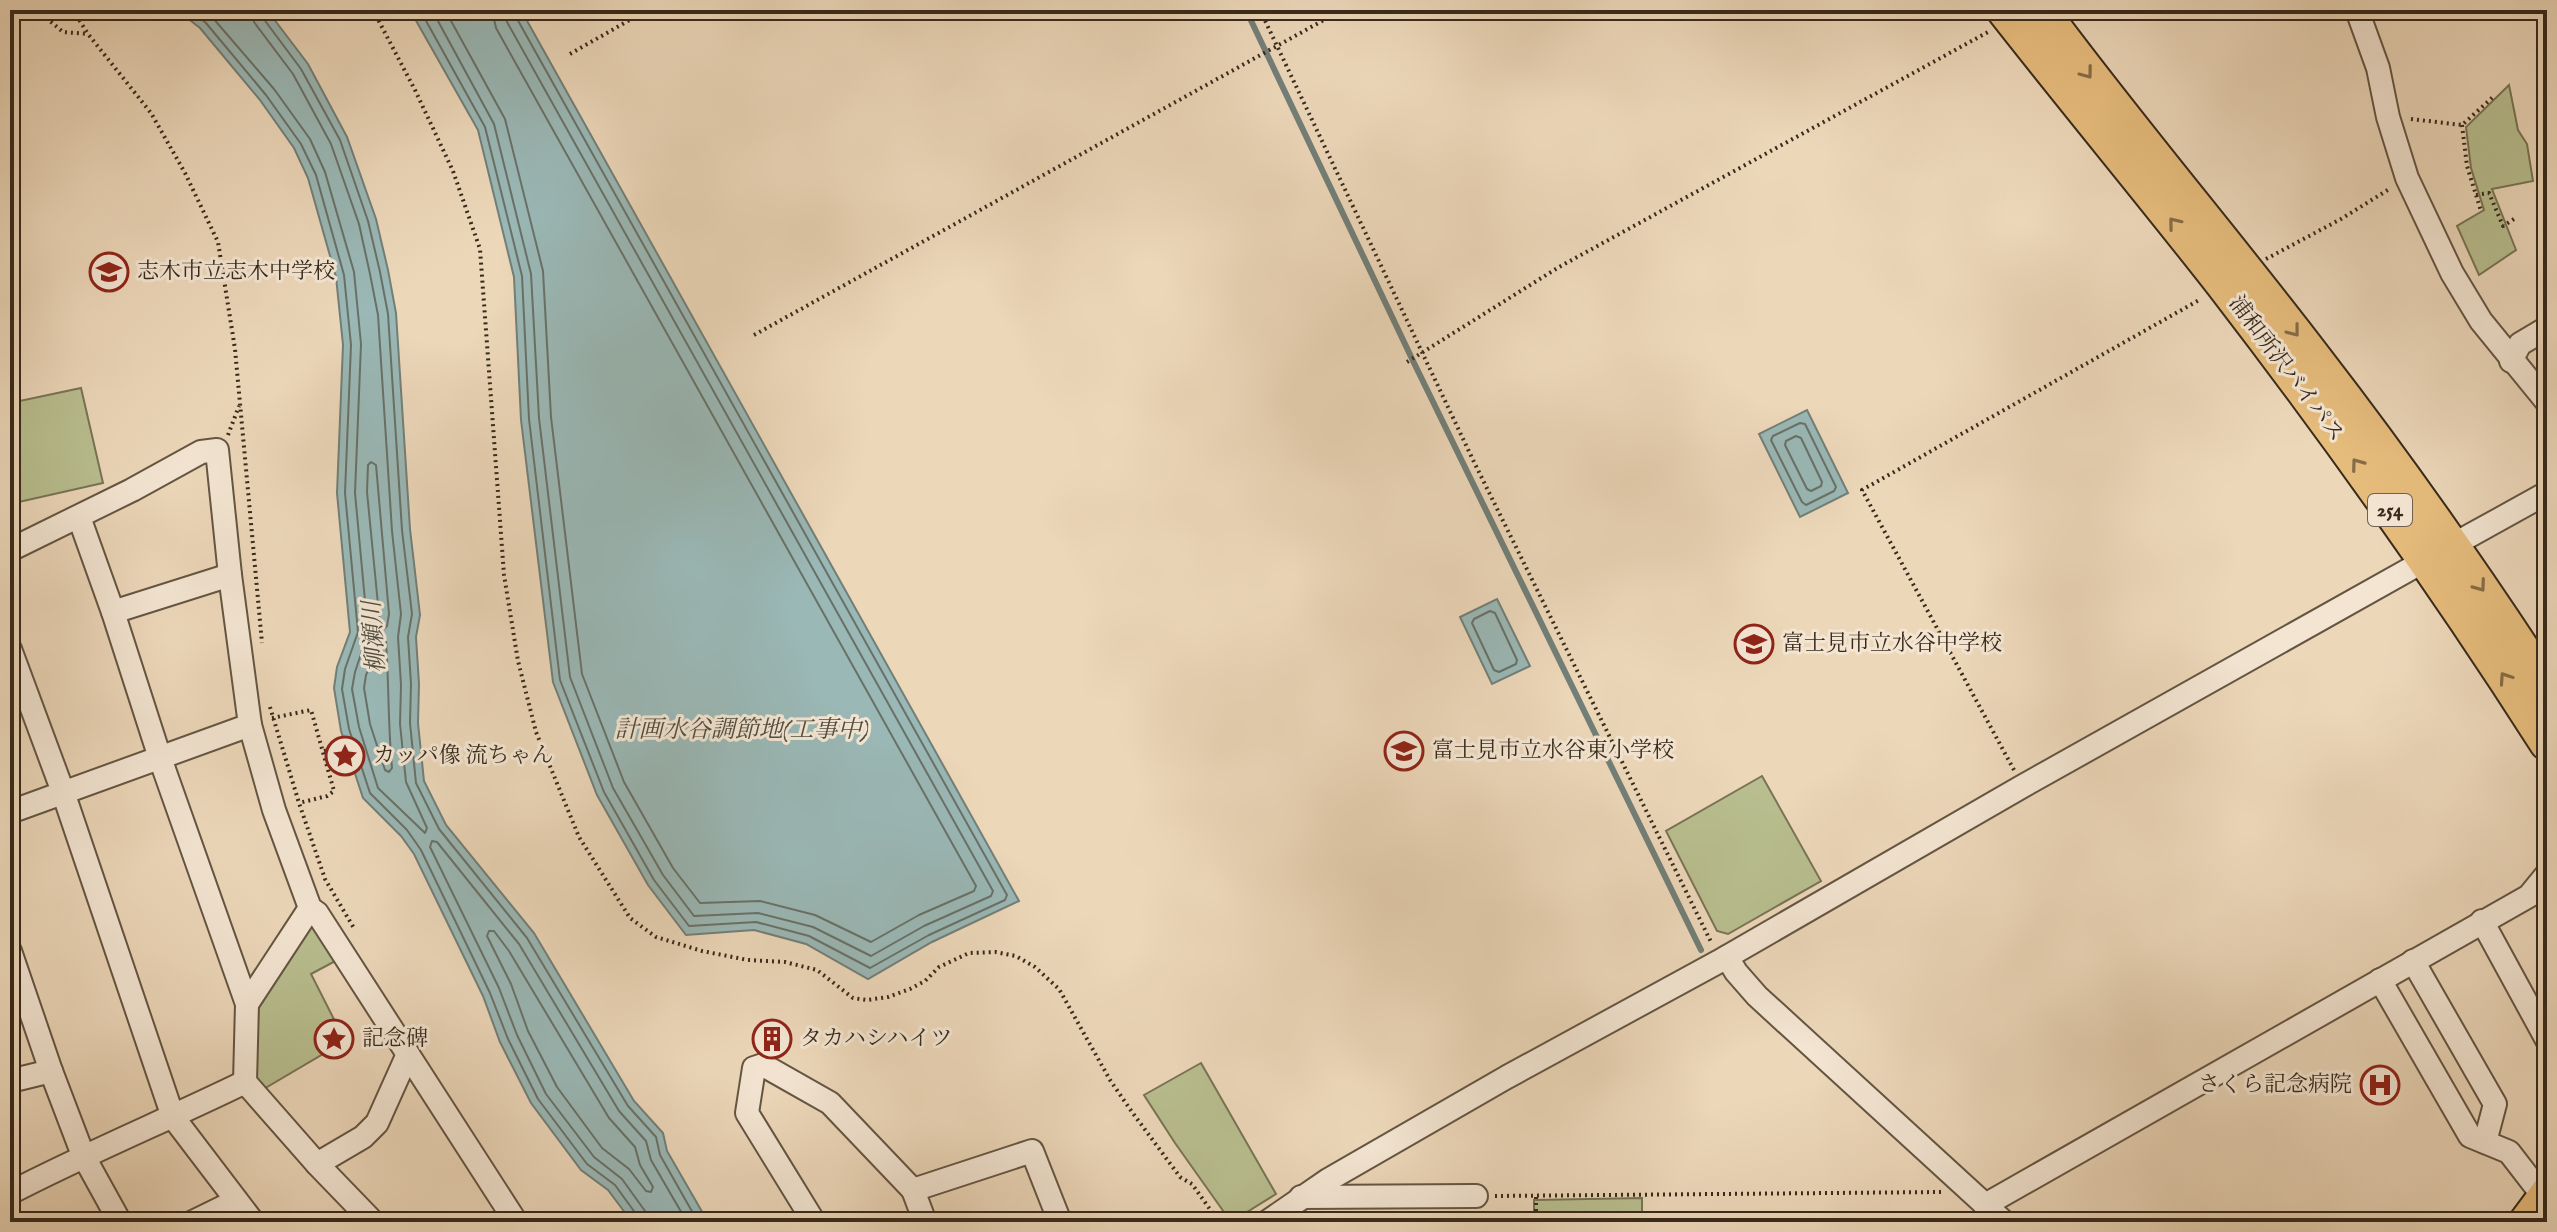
<svg xmlns="http://www.w3.org/2000/svg" width="2557" height="1232" font-family="'IM FELL English','Noto Serif JP',serif">
<rect width="100%" height="100%" fill="#ecd7b9"/>
<filter id="stains"><feTurbulence type="fractalNoise" baseFrequency=".0025" numOctaves="4"/><feColorMatrix values="0 0 0 0 .2 0 0 0 0 .09 0 0 0 0 .02 0 0 0 .5 -.17"/></filter>
<radialGradient id="worn" r=".72"><stop offset=".6" stop-color="#630" stop-opacity="0"/><stop offset="1" stop-color="#630" stop-opacity=".3"/></radialGradient>
<!-- green -->
<g fill="#b8be8f" stroke="#787455" stroke-width="2">
<path d="M2509,85L2518,130L2527,144L2533,181L2492,189L2516,250L2479,275L2457,226L2484,210L2471,168L2466,127Z"/>
<path d="M81,388L103,483L10,504V403Z"/>
<path d="M1762,776L1821,881L1728,934L1717,931L1666,831Z"/>
<path d="M317,922L339,959L311,974L345,1041L262,1090L251,1075L255,1014L307,924Z"/>
<path d="M1201,1063L1276,1194L1231,1222L1175,1143L1144,1095Z"/>
<path d="M1642,1198V1222H1534V1200Z"/>
</g>
<!-- water -->
<g fill="#9ab8b6" stroke="#727f78" stroke-width="2">
<path d="M177,10H267L308,64L347,137L376,219L388,270L396,313L410,529L420,615L416,637L419,684L418,723L424,781L446,825L534,933L634,1101L663,1133L667,1151L708,1222H632L608,1190L581,1170L531,1103L500,1042L483,996L414,854L401,836L363,798L341,731L334,688L337,667L350,632L337,493L343,345L336,277L308,178L294,148L260,100L200,28Z"/>
<path d="M410,10H521L1019,901L932,942L868,979L806,944L754,930L686,935L648,885L597,795L553,682L521,420L514,277L478,130Z"/>
<path d="M1807,410L1848,493L1800,517L1759,434Z"/>
<path d="M1497,599L1530,666L1492,684L1460,617Z"/>
</g>
<g fill="none" stroke-linecap="round" stroke-linejoin="round">
<!-- shore -->
<g stroke="#687168" stroke-width="2">
<path d="M190,10L206,23L266,95L301,144L316,175L344,275L351,345L345,493L358,632L345,669L342,689L349,729L370,793L407,830L421,850L490,993L508,1039L538,1099L587,1164L615,1185L636,1214L638,1222"/>
<path d="M206,10L274,89L310,139L325,172L354,272L361,344L355,493L368,633L355,672L352,689L359,727L378,788L425,833L427,828L406,782L400,724L401,685L398,637L401,614L392,531L378,315L370,274L359,224L331,144L293,74L254,22L251,10"/>
<path d="M262,10L263,18L301,69L340,140L368,221L380,272L388,314L402,530L412,614L408,637L411,684L410,723L416,783L439,829L527,938L628,1106L656,1137L660,1155L698,1222"/>
<path d="M420,10L485,127L522,276L529,419L560,680L604,792L654,880L689,926L756,922L809,936L870,968L929,935L1005,900L1007,895L516,17L514,10"/>
<path d="M432,10L494,124L531,274L539,418L570,677L613,788L663,875L694,916L758,913L813,927L871,956L924,926L991,896L993,891L507,22L504,10"/>
<path d="M445,10L505,119L543,271L551,417L582,674L624,782L673,868L700,903L760,901L815,915L871,942L919,915L974,891L976,886L496,28L492,10"/>
<path d="M1800,423L1805,424L1836,487L1834,491L1806,505L1802,502L1771,440L1773,436Z"/>
<path d="M1796,436L1801,438L1822,482L1821,486L1811,491L1807,489L1785,445L1786,441Z"/>
<path d="M371,462L376,465L389,614L387,626L384,629L380,625L367,492L368,465Z"/>
<path d="M1490,611L1495,613L1517,660L1516,664L1499,672L1494,670L1472,623L1474,619Z"/>
<path d="M382,639L386,642C389,685 388,726 392,768L389,772L385,770L370,724L364,688L366,675Z"/>
<path d="M489,931H494L509,951L609,1118L635,1147L640,1165L653,1187L651,1192L646,1191L629,1169L602,1148L557,1087L528,1031L511,984L487,936Z"/>
<path d="M648,1222L645,1211L622,1179L594,1157L546,1094L517,1035L499,988L430,847L432,841L437,842L519,944L619,1111L646,1141L651,1160L687,1222"/>
</g>
<!-- stream -->
<path stroke="#727f78" stroke-width="6" d="M1246,10L1415,365L1701,950"/>
<defs>
<g id="minor">
<path d="M2357,10L2378,68L2388,117L2407,178L2452,273L2481,321L2547,402"/>
<path d="M2511,361L2520,344L2547,328"/>
<path d="M79,517L113,612L160,758L247,1004L245,1082L317,1164L373,1222"/>
<path d="M2451,546L2547,493"/>
<path d="M10,550L132,490L201,452L217,450L230,575L250,725L274,810L310,908L317,913L516,1222"/>
<path d="M113,612L230,575"/>
<path d="M10,649L63,792L173,1117L253,1222"/>
<path d="M10,812L250,725"/>
<path d="M2482,921L2547,1040"/>
<path d="M10,951L51,1071L83,1155L120,1222"/>
<path d="M1727,957L1736,972L1757,996L2004,1222"/>
<path d="M2413,961L2495,1104L2485,1142"/>
<path d="M2380,980L2470,1136L2509,1152L2543,1196"/>
<path d="M247,1004L310,908"/>
<path d="M10,1081L51,1071"/>
<path d="M317,1164L363,1137L377,1123L408,1054"/>
<path d="M913,1190L1032,1151L1060,1222"/>
<path d="M10,1193C87,1153 167,1120 245,1082"/>
<path d="M1301,1197L1476,1196"/>
<path d="M1985,1205L2529,896L2547,874"/>
<path d="M193,1222L236,1201"/>
<path d="M814,1222L747,1113L754,1068L763,1065L830,1103L913,1190L925,1222"/>
<path d="M1267,1222L1328,1180L1507,1077L1718,962L2023,786L2426,560"/>
</g>
<path id="major" d="M2524,1222L2547,1191"/>
<g id="highway">
<path d="M2004,10C2076,102 2151,192 2223,284C2337,432 2446,585 2547,743"/>
<path d="M2041,10C2129,129 2225,241 2315,359C2397,465 2474,575 2547,687"/>
</g>
</defs>
<!-- minor casing -->
<use href="#minor" stroke="#645542" stroke-width="26"/>
<!-- major casing -->
<use href="#major" stroke="#372a1b" stroke-width="34"/>
<!-- highway casing -->
<use href="#highway" stroke="#372a1b" stroke-width="38"/>
<!-- path -->
<g stroke="#372a1b" stroke-width="4" stroke-dasharray="2 4" stroke-linecap="butt">
<path d="M37,10L63,32L88,34"/>
<path d="M73,10L88,34L151,113L185,173L218,242L235,349L262,643"/>
<path d="M373,10L415,90L453,171L480,249L504,575L518,661L536,732L579,837L630,918L656,937L702,951L748,960L785,962L817,970L853,998L867,1000L888,997L910,989L925,981L939,967L969,953L995,952L1016,956L1035,967L1059,989L1110,1080L1132,1112L1180,1177L1192,1184L1219,1222"/>
<path d="M1260,10L1474,462L1712,944"/>
<path d="M570,54L647,10"/>
<path d="M2411,119L2462,125L2493,97"/>
<path d="M2462,125L2467,166L2481,211"/>
<path d="M2476,195L2489,193L2503,226L2514,219"/>
<path d="M2266,259L2341,219L2391,188"/>
<path d="M754,335L1342,10"/>
<path d="M1407,362L1559,267L1988,32"/>
<path d="M228,435L239,406"/>
<path d="M270,707L299,803L325,879L355,930"/>
<path d="M272,718L311,710L334,791L327,796L299,803"/>
<path d="M324,751L342,747"/>
<path d="M2540,767L2547,778"/>
<path d="M2014,770L1862,490L2201,299"/>
<path d="M1495,1196L1942,1192"/>
<path d="M1536,1197V1222"/>
</g>
<!-- minor -->
<use href="#minor" stroke="#f3e5d2" stroke-width="22"/>
<!-- major -->
<use href="#major" stroke="#e6bc7c" stroke-width="30"/>
<!-- highway -->
<use href="#highway" stroke="#e6bc7c" stroke-width="34"/>
</g>
<!-- one-way arrows -->
<defs><path id="oneway-chevron" d="M-2-3.5L2.5 0L-2 3.5" fill="none" stroke-width="1.6" stroke-linecap="round" stroke-linejoin="round" transform="scale(2)"/></defs>
<g stroke="#866c47">
<use href="#oneway-chevron" transform="translate(2087 73) rotate(53)"/>
<use href="#oneway-chevron" transform="translate(2174 223) rotate(-129)"/>
<use href="#oneway-chevron" transform="translate(2294 331) rotate(52)"/>
<use href="#oneway-chevron" transform="translate(2357 464) rotate(-126)"/>
<use href="#oneway-chevron" transform="translate(2480 586) rotate(54)"/>
<use href="#oneway-chevron" transform="translate(2505 678) rotate(-124)"/>
</g>
<!-- icons -->
<defs>
<symbol id="school-ring" viewBox="-11 -11 22 22"><circle r="9.5" fill="#f3e5d2" stroke="#8f2418" stroke-width="1.5"/><path d="M0-5L7-2L0 1L-7-2ZM-4 1L0 2.5L4 1V4Q0 6-4 4Z" fill="#8f2418"/></symbol>
<symbol id="sight-ring" viewBox="-11 -11 22 22"><circle r="9.5" fill="#f3e5d2" stroke="#8f2418" stroke-width="1.5"/><path d="M0-6L1.8-2.2L6-1.7L2.9 1.2L3.7 5.4L0 3.3L-3.7 5.4L-2.9 1.2L-6-1.7L-1.8-2.2Z" fill="#8f2418"/></symbol>
<symbol id="building-ring" viewBox="-11 -11 22 22"><circle r="9.5" fill="#f3e5d2" stroke="#8f2418" stroke-width="1.5"/><path d="M-4-6H4V6H1V3H-1V6H-4ZM-2.5-4.3h1.7v1.8h-1.7ZM.8-4.3h1.7v1.8H.8ZM-2.5-1h1.7V.8h-1.7ZM.8-1h1.7V.8H.8Z" fill="#8f2418"/></symbol>
<symbol id="hospital-ring" viewBox="-11 -11 22 22"><circle r="9.5" fill="#f3e5d2" stroke="#8f2418" stroke-width="1.5"/><path d="M-5-5h3v3.5h4V-5h3V5h-3V1.5h-4V5h-3Z" fill="#8f2418"/></symbol>
</defs>
<g fill-rule="evenodd">
<use href="#school-ring" x="87" y="250" width="44" height="44"/>
<use href="#school-ring" x="1732" y="622" width="44" height="44"/>
<use href="#school-ring" x="1382" y="729" width="44" height="44"/>
<use href="#sight-ring" x="323" y="734" width="44" height="44"/>
<use href="#sight-ring" x="312" y="1017" width="44" height="44"/>
<use href="#building-ring" x="750" y="1017" width="44" height="44"/>
<use href="#hospital-ring" x="2358" y="1063" width="44" height="44"/>
</g>
<g text-anchor="middle" dominant-baseline="central" stroke-width="6" stroke-linejoin="round" paint-order="stroke">
<!-- shield labels -->
<rect fill="#f3e5d2" stroke="#6f6252" stroke-width="2" x="2368" y="494" width="44" height="32" rx="6"/>
<g font-size="20" font-weight="bold" fill="#372a1b">
<text x="2390" y="510">254</text>
</g>
<!-- poi labels -->
<g font-size="22" fill="#372a1b" stroke="#f3e5d2" text-anchor="start">
<text x="137" y="272">志木市立志木中学校</text>
<text x="1782" y="644">富士見市立水谷中学校</text>
<text x="1432" y="751">富士見市立水谷東小学校</text>
<text x="373" y="756">カッパ像 流ちゃん</text>
<text x="362" y="1039">記念碑</text>
<text x="800" y="1039">タカハシハイツ</text>
<text x="2352" y="1085" text-anchor="end">さくら記念病院</text>
</g>
<!-- street labels -->
<g font-size="22" fill="#372a1b" stroke="#f3e5d2">
<text transform="translate(2286 369) rotate(53)">浦和所沢バイパス</text>
</g>
<!-- water labels -->
<g font-size="24" font-style="italic" fill="#504e42" stroke="#f3e5d2">
<text transform="translate(375 637) rotate(-94)">柳瀬川</text>
<text x="742" y="730">計画水谷調節地(工事中)</text>
</g>
</g>
<!-- margin -->
<rect width="2557" height="1232" fill="none" stroke="#ecd7b9" stroke-width="40"/>
<rect x="12" y="12" width="2533" height="1208" fill="none" stroke="#372a1b" stroke-width="4"/>
<rect x="20" y="20" width="2517" height="1192" fill="none" stroke="#372a1b" stroke-width="2"/>
<rect width="100%" height="100%" filter="url(#stains)"/>
<rect width="100%" height="100%" fill="url(#worn)"/>
</svg>
